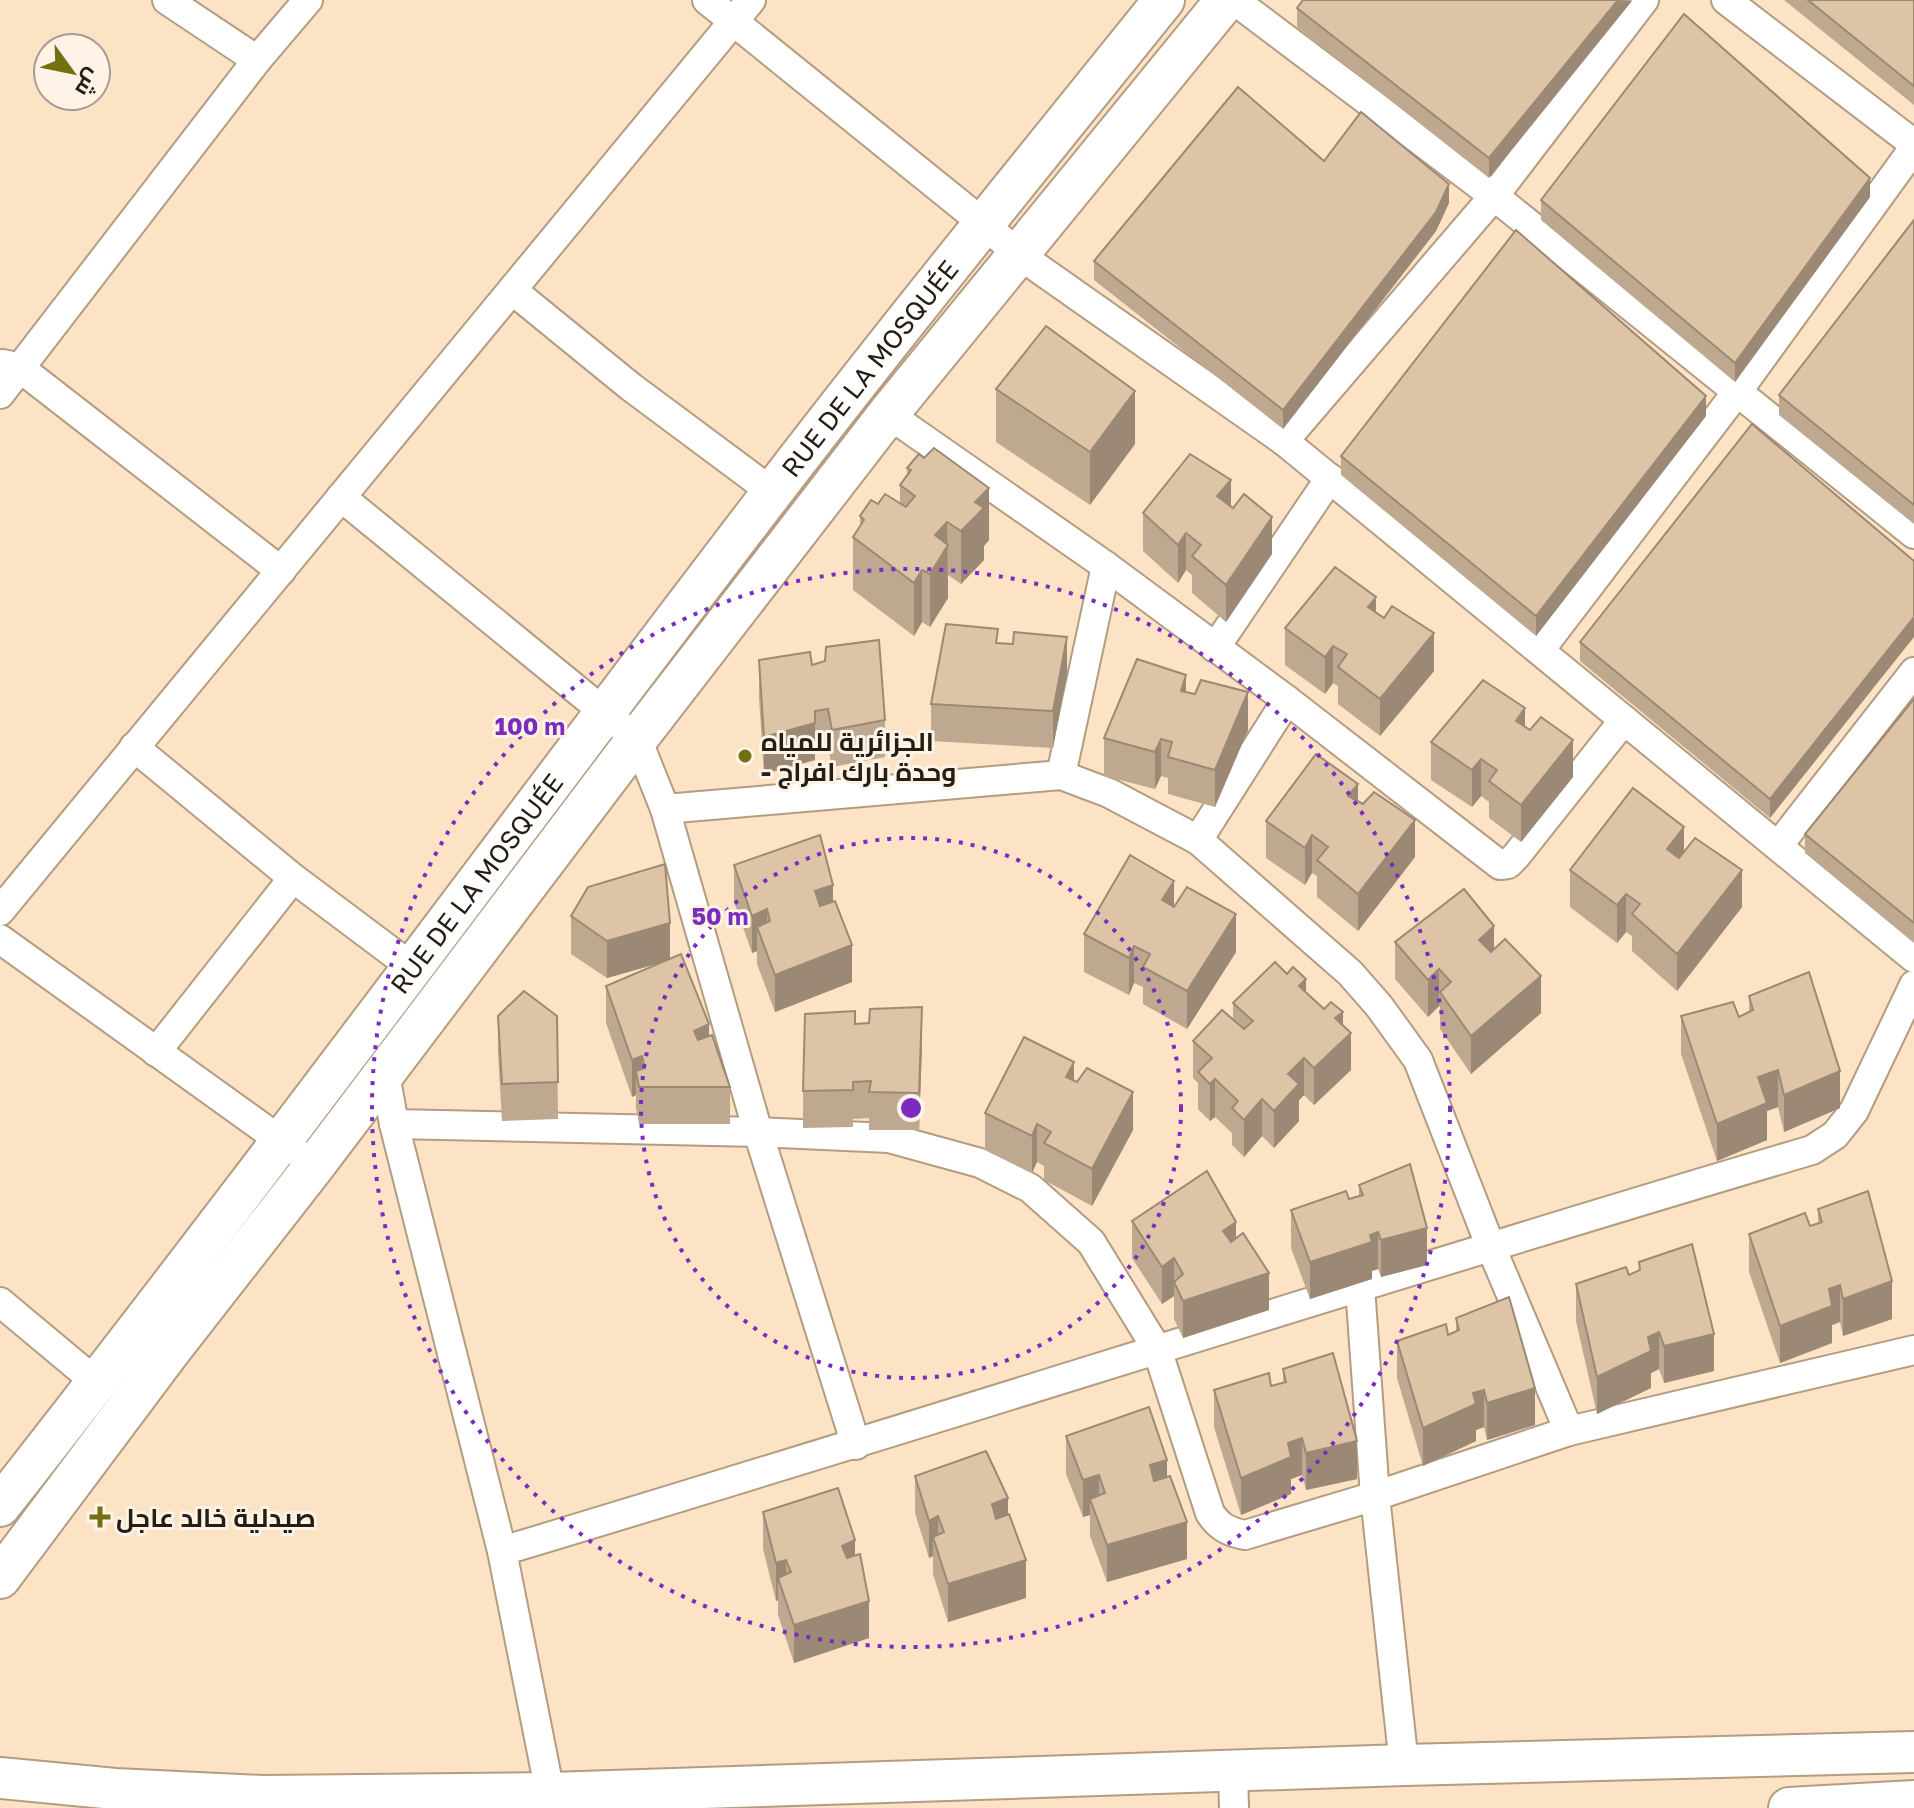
<svg xmlns="http://www.w3.org/2000/svg" width="1914" height="1808" font-family="'Golos Text',Cairo,sans-serif">
<rect width="100%" height="100%" fill="#fce3c5"/>
<g fill="none" stroke-linecap="round" stroke-linejoin="round">
<defs>
<g id="street">
<path d="M167,0L257,60"/>
<path d="M707,0L983,223L1018,254L1284,441L1914,958"/>
<path d="M1234,0L1494,196L1914,534"/>
<path d="M1726,0L1914,144"/>
<path d="M512,290L631,387L772,492"/>
<path d="M3,364L20,368L281,571"/>
<path d="M0,394L257,60L308,0"/>
<path d="M888,414L1106,566L1287,700L1500,865L1508,864L1516,856L1624,720"/>
<path d="M1284,441L1494,196L1644,0"/>
<path d="M341,497L637,739L665,809L758,1132L856,1445"/>
<path d="M1215,648L1330,478"/>
<path d="M1540,650L1737,392L1914,148"/>
<path d="M134,747L293,878L413,968"/>
<path d="M1061,775L1106,566"/>
<path d="M665,809L1061,775L1109,793L1198,840L1350,973L1379,1006L1418,1060L1490,1245L1569,1431"/>
<path d="M1198,840L1287,700"/>
<path d="M1778,846L1914,672"/>
<path d="M0,911L751,0"/>
<path d="M0,939L295,1151"/>
<path d="M156,1052L293,878"/>
<path d="M385,1074L394,1124L502,1551L550,1793V1808"/>
<path d="M394,1124L758,1132L889,1138L980,1163L1030,1188L1091,1242L1157,1349L1210,1513C1219,1527 1229,1532 1245,1535L1375,1496L1569,1431L1914,1350"/>
<path d="M1360,1287L1375,1496L1404,1765"/>
<path d="M0,1302L97,1383"/>
<path d="M502,1551C939,1420 1374,1279 1812,1150L1835,1135L1854,1111L1914,985"/>
<path d="M1233,1771L1234,1808"/>
</g>
<g id="secondary">
<path id="s1" d="M0,1506C262,1173 513,831 771,494C899,327 1032,164 1164,0"/>
<path d="M0,1578L169,1352L315,1165L637,739L888,414L1226,0"/>
<path d="M0,1778L115,1789L263,1796L550,1793L1404,1765L1914,1752"/>
<path d="M1789,1808L1914,1801"/>
</g>
</defs>
<!-- street casing -->
<use href="#street" stroke="#b49c80" stroke-width="32"/>
<!-- secondary casing -->
<use href="#secondary" stroke="#b49c80" stroke-width="44"/>
<!-- street -->
<use href="#street" stroke="#fff" stroke-width="28"/>
<!-- secondary -->
<use href="#secondary" stroke="#fff" stroke-width="40"/>
</g>
<!-- wall -->
<g fill="#bea990">
<path d="M1632,0L1489,178L1297,27V8Z"/>
<path d="M1784,0H1914V105Z"/>
<path d="M1324,161L1449,203L1436,231L1283,429L1094,280V261Z"/>
<path d="M1870,197L1735,382L1541,220V200Z"/>
<path d="M1914,220V524L1779,415V395Z"/>
<path d="M996,389L1135,444L1090,505L996,442Z"/>
<path d="M1706,416L1536,636L1341,475V456Z"/>
<path d="M919,454L989,540L984,546V560L961,584L948,575V598L930,627L922,622L914,636L853,590V537L860,527V516L878,504H900V485L907,474V468Z"/>
<path d="M1231,507L1272,554L1226,622L1192,593V575L1186,570L1178,583L1143,551V513Z"/>
<path d="M1914,561L1770,818L1580,661V642Z"/>
<path d="M1376,612L1434,671L1380,736L1338,704V686L1333,683L1325,694L1285,665V628Z"/>
<path d="M998,643L1013,644L1067,674L1053,748L931,741V704Z"/>
<path d="M759,660L812,665L885,720V757L832,767L828,746L815,748V760L764,774L759,698Z"/>
<path d="M1186,692L1248,730L1215,807L1168,794V778L1161,776L1155,789L1104,776V738Z"/>
<path d="M1914,699V943L1805,853V834Z"/>
<path d="M1525,727L1573,777L1521,842L1489,818V802L1481,796L1472,807L1431,780V742Z"/>
<path d="M1358,801L1415,857L1358,931L1317,897V876L1312,873L1305,885L1266,858V821Z"/>
<path d="M734,865L833,902L852,982L775,1012L757,964V951L752,953L734,902Z"/>
<path d="M1570,870L1742,907L1677,991L1632,951V936L1626,932L1617,943L1570,907Z"/>
<path d="M1174,906L1236,952L1187,1029L1143,1004V987L1134,983L1129,995L1084,972V934Z"/>
<path d="M571,916L670,959L709,1037L730,1087V1124H639L636,1108V1095L632,1097L606,1023V986L660,963L607,978L571,954Z"/>
<path d="M1395,942L1494,949L1541,1013L1471,1074L1440,1029V1007L1439,1006L1428,1017L1395,979Z"/>
<path d="M1306,993L1343,1026L1351,1070L1314,1105L1304,1095L1299,1100V1121L1274,1148L1262,1136L1244,1157L1232,1145V1133L1215,1117L1210,1121L1198,1109V1083L1193,1078V1041L1233,1020V1003Z"/>
<path d="M1749,996L1840,1108L1784,1132L1778,1107L1767,1111V1140L1717,1161L1681,1054V1016L1739,1017L1749,1012Z"/>
<path d="M498,1016H557L558,1119L502,1121L498,1053Z"/>
<path d="M855,1024L922,1044L919,1130H869V1118L853,1119V1127L803,1128V1091Z"/>
<path d="M1074,1081L1133,1130L1092,1206L1044,1180V1166L1037,1162L1032,1173L985,1150V1113Z"/>
<path d="M1359,1185L1427,1265L1381,1277L1378,1269L1372,1271V1279L1310,1299L1291,1248V1210L1349,1199L1359,1196Z"/>
<path d="M1818,1209L1892,1319L1843,1336L1840,1322L1832,1325V1343L1780,1363L1749,1272V1234L1810,1226L1818,1223Z"/>
<path d="M1132,1221L1236,1238L1269,1310L1183,1338L1174,1319V1296L1162,1304L1132,1258Z"/>
<path d="M1639,1262L1714,1371L1664,1383L1659,1369L1651,1373V1388L1597,1414L1576,1321V1284L1629,1275L1639,1270Z"/>
<path d="M1456,1318L1535,1425L1487,1440L1484,1427L1476,1430V1441L1423,1466L1397,1378V1341L1448,1335L1456,1331Z"/>
<path d="M1283,1369L1357,1479L1306,1490L1302,1475L1291,1479V1494L1241,1515L1214,1427V1390L1271,1386L1283,1383Z"/>
<path d="M1066,1436L1167,1477L1187,1559L1107,1582L1090,1536V1515L1083,1517L1066,1474Z"/>
<path d="M915,1476L1008,1514L1026,1598L948,1622L933,1574V1556L929,1558L915,1513Z"/>
<path d="M763,1512L855,1555L869,1638L794,1663L778,1615V1600L776,1601L763,1549Z"/>
</g>
<!-- shaded-wall -->
<g fill="#9b8975">
<path d="M1618,0L1632,1L1489,178V158Z"/>
<path d="M1870,178V197L1735,382V363Z"/>
<path d="M1449,184V203L1436,231L1283,429V410Z"/>
<path d="M1135,391V444L1090,505V452Z"/>
<path d="M1706,396V416L1536,636V616Z"/>
<path d="M1231,480V518L1217,496Z"/>
<path d="M989,488V540L984,546V560L961,584V531L975,502Z"/>
<path d="M1272,517V554L1226,622V585Z"/>
<path d="M947,522L948,598L930,627V574L935,535Z"/>
<path d="M1186,533V570L1178,583V545Z"/>
<path d="M922,570V622L914,636V583Z"/>
<path d="M1376,597V634L1368,607Z"/>
<path d="M1914,617V637L1770,818V799Z"/>
<path d="M1434,633V671L1380,736V699Z"/>
<path d="M1067,637V674L1053,748V711Z"/>
<path d="M1333,646V683L1325,694V657Z"/>
<path d="M1186,675V712L1181,691Z"/>
<path d="M1248,692V730L1215,807V770Z"/>
<path d="M1525,708V745L1516,721Z"/>
<path d="M815,723V760L764,774V737Z"/>
<path d="M1161,739V776L1155,789V752Z"/>
<path d="M1573,740V777L1521,842V805Z"/>
<path d="M1481,759V796L1472,807V770Z"/>
<path d="M1358,784V822L1348,796Z"/>
<path d="M1415,820V857L1358,931V894Z"/>
<path d="M1684,827V864L1667,849Z"/>
<path d="M1312,835V873L1305,885V848Z"/>
<path d="M1742,870V907L1677,991V954Z"/>
<path d="M1174,881V918L1162,900Z"/>
<path d="M833,885V922L815,928V891Z"/>
<path d="M1626,894V932L1617,943V905Z"/>
<path d="M767,909V946L757,927V951L752,953V916Z"/>
<path d="M1236,914V952L1187,1029V991Z"/>
<path d="M670,923V960L607,978V941Z"/>
<path d="M1494,926V963L1479,940Z"/>
<path d="M852,945V982L775,1012V975Z"/>
<path d="M1134,946V983L1129,995V958Z"/>
<path d="M1439,969V1006L1428,1017V980Z"/>
<path d="M1541,976V1013L1471,1074V1036Z"/>
<path d="M1306,979V1016L1299,986Z"/>
<path d="M922,1007V1044L919,1130V1093Z"/>
<path d="M1343,1012V1041L1351,1033V1070L1314,1105V1068L1335,1018Z"/>
<path d="M709,1024V1061L694,1031Z"/>
<path d="M642,1056V1087L636,1071V1095L632,1097V1060Z"/>
<path d="M1304,1058V1095L1299,1100V1121L1274,1148V1111L1288,1074Z"/>
<path d="M1074,1062V1099L1066,1077Z"/>
<path d="M1778,1070V1107L1767,1111V1140L1717,1161V1124L1758,1077Z"/>
<path d="M1840,1071V1108L1784,1132V1095Z"/>
<path d="M1215,1079V1117L1210,1121V1084Z"/>
<path d="M1133,1092V1130L1092,1206V1169Z"/>
<path d="M1262,1099V1136L1244,1157V1120Z"/>
<path d="M1037,1124V1162L1032,1173V1136Z"/>
<path d="M1236,1222V1259L1223,1231Z"/>
<path d="M1427,1228V1265L1381,1277V1240Z"/>
<path d="M1378,1232V1269L1372,1271V1279L1310,1299V1262Z"/>
<path d="M1174,1258V1296L1162,1304V1267Z"/>
<path d="M1269,1273V1310L1183,1338V1301Z"/>
<path d="M1892,1281V1319L1843,1336V1299Z"/>
<path d="M1840,1285V1322L1832,1325V1343L1780,1363V1326L1829,1289Z"/>
<path d="M1659,1332V1369L1651,1373V1388L1597,1414V1377L1648,1337Z"/>
<path d="M1714,1334V1371L1664,1383V1346Z"/>
<path d="M1535,1388V1425L1487,1440V1403Z"/>
<path d="M1484,1390V1427L1476,1430V1441L1423,1466V1428L1473,1393Z"/>
<path d="M1302,1438V1475L1291,1479V1494L1241,1515V1478L1288,1443Z"/>
<path d="M1357,1441V1479L1306,1490V1453Z"/>
<path d="M1167,1460V1497L1150,1502V1465Z"/>
<path d="M1099,1475V1512L1090,1499V1515L1083,1517V1480Z"/>
<path d="M1008,1498V1535L992,1541V1504Z"/>
<path d="M938,1516V1553L933,1537V1556L929,1558V1521Z"/>
<path d="M1187,1522V1559L1107,1582V1545Z"/>
<path d="M855,1540V1577L842,1546Z"/>
<path d="M786,1560V1597L778,1578V1600L776,1601V1563Z"/>
<path d="M1026,1560V1598L948,1622V1584Z"/>
<path d="M869,1601V1638L794,1663V1625Z"/>
</g>
<!-- building -->
<g fill="#ddc4a7" stroke="#9b8975" stroke-width="2">
<path d="M1303,0H1618L1489,158L1297,8Z"/>
<path d="M1808,0H1914V86Z"/>
<path d="M1684,14L1870,178L1735,363L1541,200Z"/>
<path d="M1238,87L1324,161L1361,112L1449,184L1436,212L1283,410L1094,261Z"/>
<path d="M1914,220V505L1779,395Z"/>
<path d="M1516,230L1706,396L1536,616L1341,456Z"/>
<path d="M1046,326L1135,391L1090,452L996,389Z"/>
<path d="M1752,424L1914,561V617L1770,799L1580,642Z"/>
<path d="M934,448L989,488L975,502L984,508L961,531L947,522L935,535L948,545L930,574L922,570L914,583L853,537L864,520L860,516L871,500L878,504L885,494L906,507L915,496L900,485L911,470L907,468L919,454L924,458Z"/>
<path d="M1190,454L1231,480L1217,496L1233,508L1244,494L1272,517L1226,585L1192,556L1201,545L1186,533L1178,545L1143,513Z"/>
<path d="M1335,567L1376,597L1368,607L1384,618L1392,606L1434,633L1380,699L1338,667L1347,654L1333,646L1325,657L1285,628Z"/>
<path d="M946,624L998,629L996,643L1013,644L1014,632L1067,637L1053,711L931,704Z"/>
<path d="M879,640L885,720L832,730L828,709L815,711V723L764,737L759,660L810,652L812,665L825,661L826,647Z"/>
<path d="M1137,659L1186,675L1181,691L1195,694L1201,680L1248,692L1215,770L1168,757L1172,742L1161,739L1155,752L1104,738Z"/>
<path d="M1483,680L1525,708L1516,721L1530,730L1541,717L1573,740L1521,805L1489,781L1497,770L1481,759L1472,770L1431,742Z"/>
<path d="M1914,699V923L1805,834Z"/>
<path d="M1316,754L1358,784L1348,796L1363,804L1374,792L1415,820L1358,894L1317,860L1328,847L1312,835L1305,848L1266,821Z"/>
<path d="M1633,788L1684,827L1667,849L1679,858L1695,838L1742,870L1677,954L1632,914L1640,904L1626,894L1617,905L1570,870Z"/>
<path d="M820,835L833,885L815,891L820,906L835,901L852,945L775,975L757,927L770,921L767,909L752,916L734,865Z"/>
<path d="M1130,855L1174,881L1162,900L1174,907L1187,887L1236,914L1187,991L1143,967L1150,954L1134,946L1129,958L1084,934Z"/>
<path d="M665,864L670,923L607,941L571,916L588,887Z"/>
<path d="M1464,889L1494,926L1479,940L1491,952L1505,939L1541,976L1471,1036L1440,992L1451,982L1439,969L1428,980L1395,942Z"/>
<path d="M681,954L709,1024L694,1031L698,1040L712,1035L730,1087H639L636,1071L645,1068L642,1056L632,1060L606,986Z"/>
<path d="M1275,962L1287,974L1293,967L1306,979L1299,986L1324,1009L1331,1002L1343,1012L1335,1018L1351,1033L1314,1068L1304,1058L1288,1074L1299,1084L1274,1111L1262,1099L1244,1120L1232,1108L1238,1101L1215,1079L1210,1084L1198,1072L1212,1058L1193,1041L1222,1010L1244,1029L1253,1021L1233,1003Z"/>
<path d="M1809,972L1840,1071L1784,1095L1778,1070L1758,1077L1767,1103L1717,1124L1681,1016L1733,1002L1739,1017L1753,1010L1749,996Z"/>
<path d="M524,991L557,1016L558,1082L502,1084L498,1016Z"/>
<path d="M922,1007L919,1093L869,1092L871,1081L853,1082V1090L803,1091L805,1014L855,1011V1024L869,1023L870,1009Z"/>
<path d="M1024,1037L1074,1062L1066,1077L1077,1082L1087,1068L1133,1092L1092,1169L1044,1143L1051,1132L1037,1124L1032,1136L985,1113Z"/>
<path d="M1410,1164L1427,1228L1381,1240L1378,1232L1370,1235L1372,1242L1310,1262L1291,1210L1346,1191L1349,1199L1363,1195L1359,1185Z"/>
<path d="M1207,1171L1236,1222L1223,1231L1231,1242L1243,1233L1269,1273L1183,1301L1174,1282L1183,1274L1174,1258L1162,1267L1132,1221Z"/>
<path d="M1868,1191L1892,1281L1843,1299L1840,1285L1829,1289L1832,1306L1780,1326L1749,1234L1805,1213L1810,1226L1822,1222L1818,1209Z"/>
<path d="M1692,1244L1714,1334L1664,1346L1659,1332L1648,1337L1651,1351L1597,1377L1576,1284L1626,1267L1629,1275L1640,1270L1639,1262Z"/>
<path d="M1509,1297L1535,1388L1487,1403L1484,1390L1473,1393L1476,1404L1423,1428L1397,1341L1446,1324L1448,1335L1459,1330L1456,1318Z"/>
<path d="M1333,1353L1357,1441L1306,1453L1302,1438L1288,1443L1291,1457L1241,1478L1214,1390L1269,1373L1271,1386L1286,1382L1283,1369Z"/>
<path d="M1149,1407L1167,1460L1150,1465L1154,1481L1170,1476L1187,1522L1107,1545L1090,1499L1105,1493L1099,1475L1083,1480L1066,1436Z"/>
<path d="M986,1451L1008,1498L992,1504L996,1519L1009,1514L1026,1560L948,1584L933,1537L944,1532L938,1516L929,1521L915,1476Z"/>
<path d="M838,1488L855,1540L842,1546L847,1558L860,1554L869,1601L794,1625L778,1578L791,1572L786,1560L776,1563L763,1512Z"/>
</g>
<!-- distance rings -->
<g fill="none" stroke="#7b2cbf" stroke-width="4" stroke-dasharray="4 8">
<circle cx="911" cy="1108" r="270"/>
<circle cx="911" cy="1108" r="539"/>
</g>
<!-- markers -->
<g fill="#737011" stroke="#fdf3e7" stroke-width="3">
<circle cx="745" cy="756" r="8"/>
<path d="M96 1505h8v8h8v8h-8v8h-8v-8h-8v-8h8z"/>
</g>
<g text-anchor="middle" dominant-baseline="central" stroke-width="6" stroke-linejoin="round" paint-order="stroke">
<!-- street labels -->
<g font-size="26" fill="#261d13" stroke="#fdf3e7">
<text stroke="none"><textPath href="#s1" startOffset="1432">RUE DE LA MOSQUÉE</textPath></text>
<text stroke="none"><textPath href="#s1" startOffset="784">RUE DE LA MOSQUÉE</textPath></text>
</g>
<!-- poi labels -->
<g font-size="26" font-weight="bold" fill="#261d13" stroke="#fdf3e7" text-anchor="start">
<text x="761" y="741">الجزائرية للمياه<tspan x="761" dy="30">- وحدة بارك افراج</tspan></text>
<text x="116" y="1517">صيدلية خالد عاجل</text>
</g>
</g>
<circle cx="911" cy="1108" r="12" fill="#7b2cbf" stroke="#fdf3e7" stroke-width="4"/>
<g font-size="24" text-anchor="middle" font-weight="bold" fill="#7b2cbf" stroke="#fdf3e7" stroke-width="6" stroke-linejoin="round" paint-order="stroke">
<text x="530" y="735">100 m</text>
<text x="720" y="925">50 m</text>
</g>
<!-- north arrow -->
<g transform="translate(72 72) rotate(123)"><circle r="38" fill="#fdf3e7" stroke="#a79d92" stroke-width="2"/>
<path d="M0-6L14 30L0 20L-14 30Z" fill="#737011"/>
<text y="-12" font-size="22" font-weight="bold" text-anchor="middle" fill="#261d13">ش</text>
</g>
</svg>
